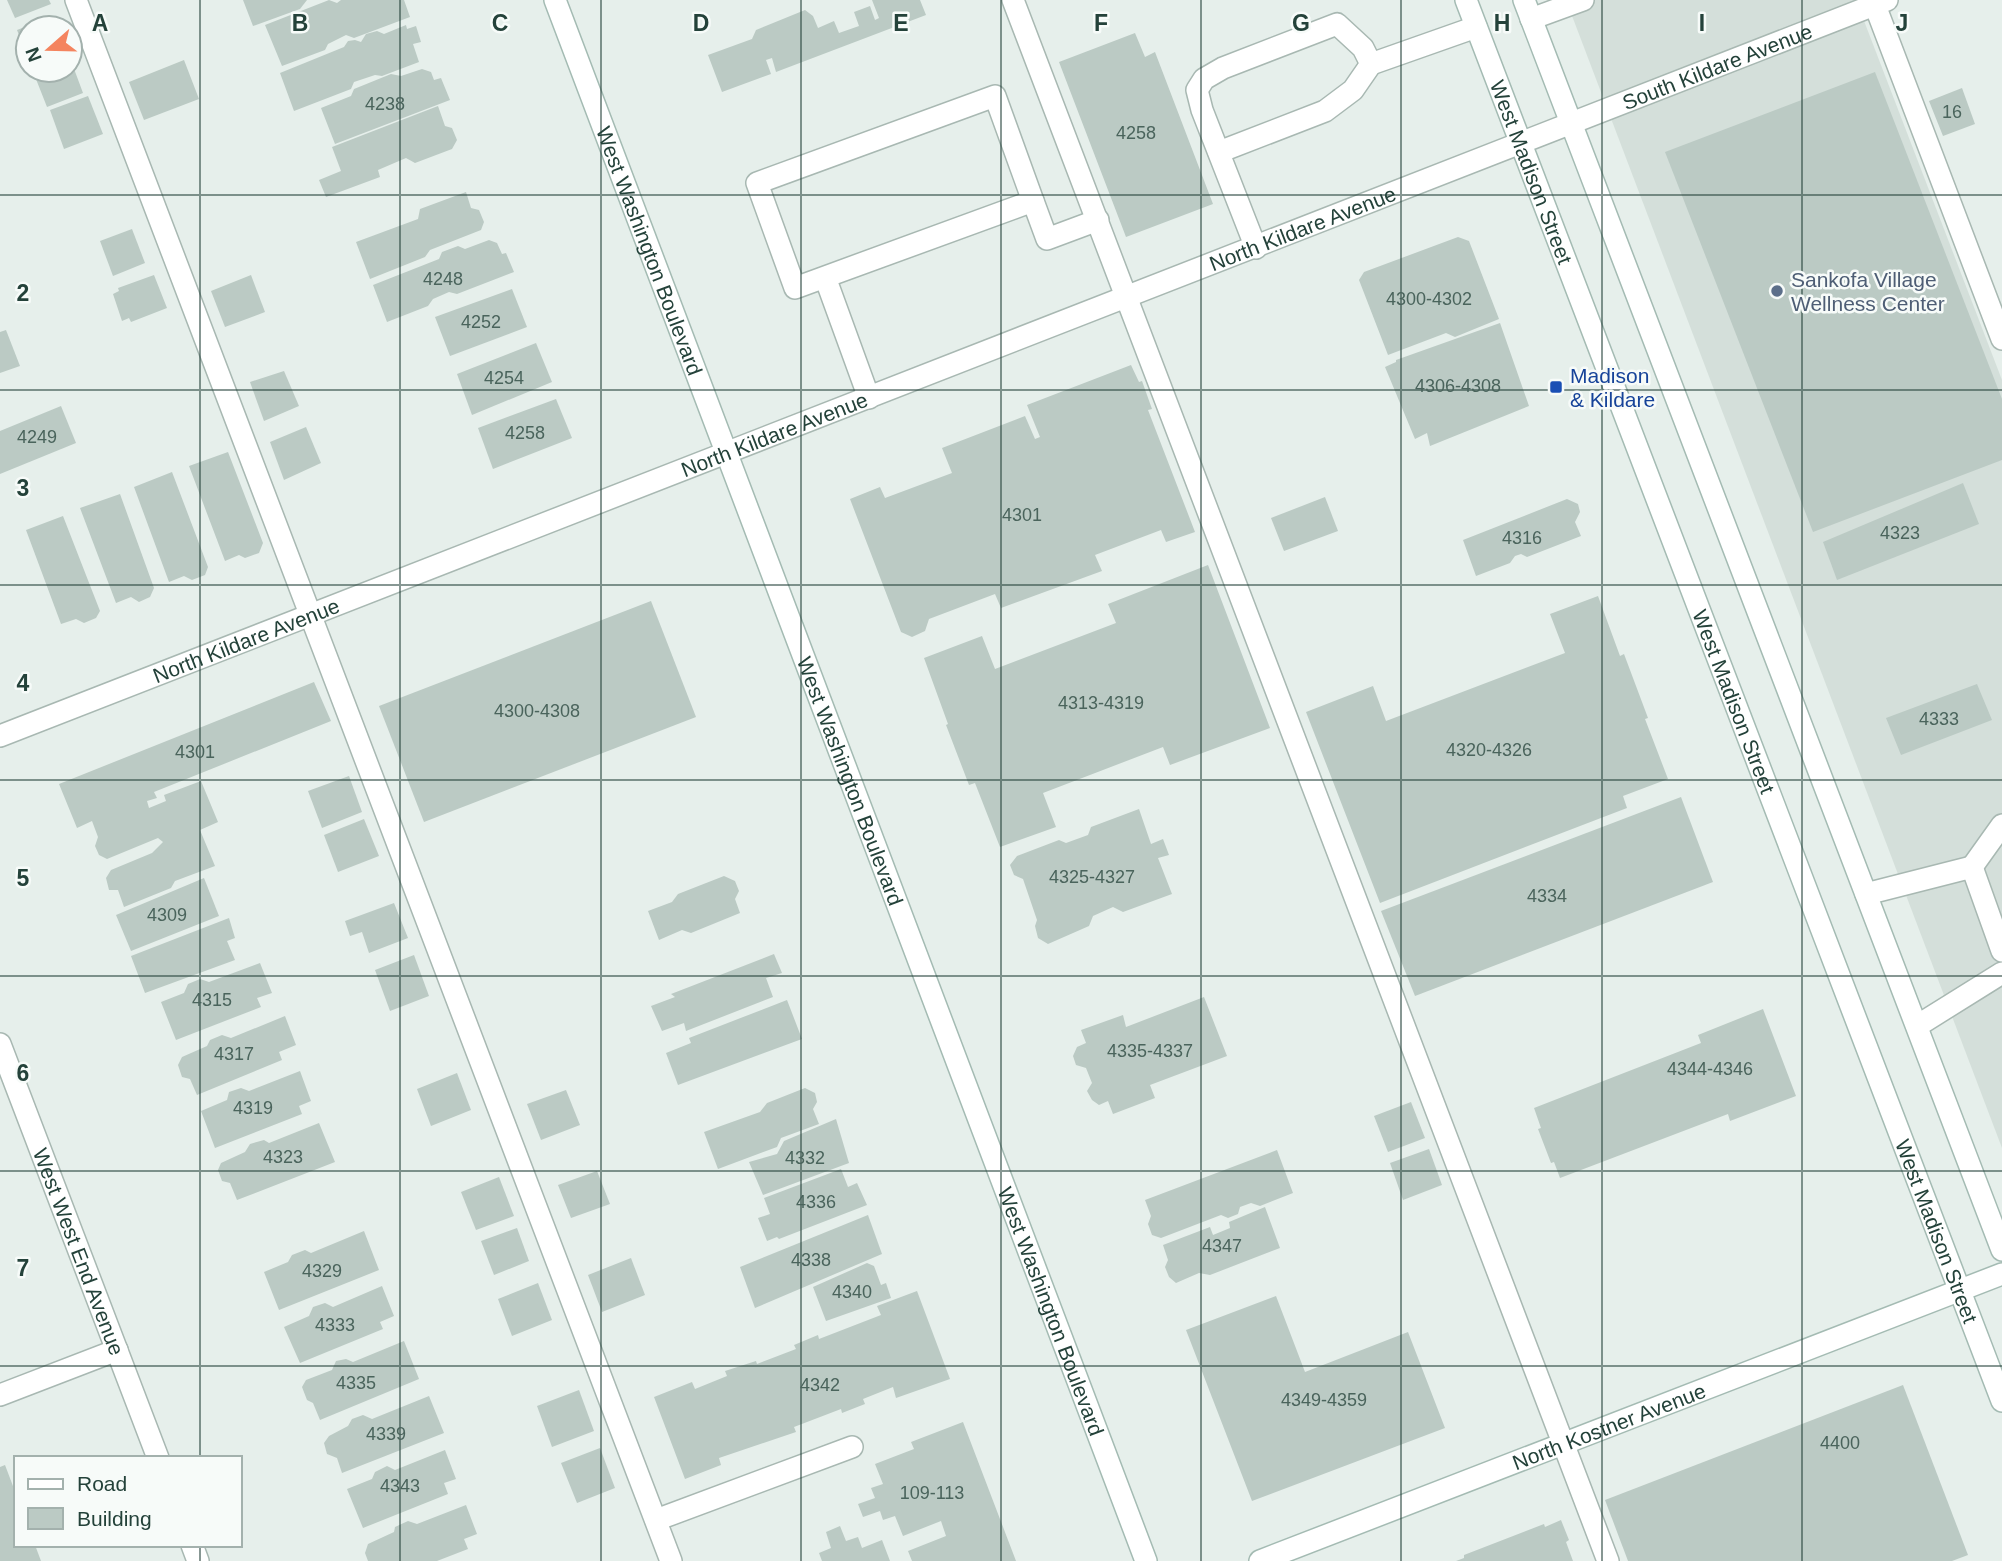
<svg xmlns="http://www.w3.org/2000/svg" width="2002" height="1561" font-family="Arial,sans-serif">
<rect width="100%" height="100%" fill="#e6efeb"/>
<!-- built -->
<path fill="#d4dfda" d="M1566,0H1856L2002,380V1148Z"/>
<!-- building -->
<g fill="#bbcac4">
<path d="M7,0H49L51,4L15,18Z"/>
<path d="M243,0H307L300,9L253,26Z"/>
<path d="M329,0L337,3L341,0H404L410,17L354,38L346,35L328,44L325,50L282,66L265,25Z"/>
<path d="M872,0H920L926,15L776,72L772,58L766,60L771,74L722,92L708,55L752,39L756,30L805,10L813,16L818,28L834,21L839,33L859,26L854,12L870,6L875,20L879,18Z"/>
<path d="M54,16L58,28H28V58L17,30Z"/>
<path d="M406,25L407,29L416,26L421,42L413,44L419,62L382,76L375,75L354,82L351,89L294,111L280,73L344,47L348,41L355,40L361,42L366,34L377,31L384,34Z"/>
<path d="M1135,33L1145,57L1155,52L1213,204L1126,237L1059,62Z"/>
<path d="M70,58L83,93L47,107L34,74L44,70H70Z"/>
<path d="M184,60L199,99L144,120L129,82Z"/>
<path d="M422,69L431,72L434,80L441,78L450,100L335,144L321,108L351,96L354,89L391,74L401,76Z"/>
<path d="M1875,72L2002,399V460L1813,532L1665,152Z"/>
<path d="M1962,88L1975,124L1943,136L1929,101Z"/>
<path d="M88,96L103,134L64,149L50,110Z"/>
<path d="M438,106L445,126L452,128L457,140L452,149L415,163L406,158L378,170L380,177L326,197L319,180L341,171L332,147Z"/>
<path d="M466,192L471,208L479,210L484,222L481,230L430,250L425,257L370,279L356,242L418,219L420,209Z"/>
<path d="M132,229L145,263L113,276L100,241Z"/>
<path d="M1458,237L1469,241L1499,319L1455,337L1446,333L1388,355L1359,280L1364,272Z"/>
<path d="M489,240L497,243L502,254L506,253L514,272L457,294L449,292L433,299L428,306L387,322L373,285L439,259L442,252L458,246L465,249Z"/>
<path d="M154,275L167,308L131,322L129,318L122,321L113,294L119,291L118,288Z"/>
<path d="M251,275L265,312L225,327L211,291Z"/>
<path d="M512,289L527,327L450,356L435,317Z"/>
<path d="M1500,323L1529,406L1430,446L1427,433L1415,439L1385,367L1396,362V360Z"/>
<path d="M6,330L20,366L0,373V332Z"/>
<path d="M536,343L552,382L472,415L457,374Z"/>
<path d="M1131,365L1139,382L1142,381L1152,409L1148,410L1195,532L1166,542L1161,530L1095,555L1102,571L1001,608L995,594L929,619L925,631L912,637L901,632L850,499L880,487L885,498L952,473L942,448L1025,416L1035,439L1040,437L1027,405Z"/>
<path d="M284,371L299,406L264,421L250,382Z"/>
<path d="M556,399L572,438L493,469L478,428Z"/>
<path d="M61,406L76,443L0,474V431Z"/>
<path d="M306,427L321,463L284,480L270,442Z"/>
<path d="M228,452L263,543L259,553L245,558L239,555L225,561L189,466Z"/>
<path d="M172,472L208,567L205,575L192,580L184,576L169,582L134,487Z"/>
<path d="M1963,483L1979,524L1837,580L1823,542Z"/>
<path d="M120,494L154,588L150,597L139,602L131,597L116,603L80,508Z"/>
<path d="M1325,497L1338,531L1284,551L1271,518Z"/>
<path d="M1567,499L1578,504L1580,512L1575,522L1581,536L1527,557L1521,554L1515,556L1510,563L1476,576L1463,540Z"/>
<path d="M63,516L100,611L96,618L84,623L76,619L61,624L26,530Z"/>
<path d="M1208,565L1270,728L1170,765L1163,747L1043,793L1056,827L1000,847L975,783L969,785L946,725L948,724L924,658L982,636L995,669L1116,623L1108,604Z"/>
<path d="M1598,596L1620,656L1624,654L1648,718L1645,719L1668,779L1623,796L1627,808L1380,903L1306,712L1373,686L1386,721L1565,653L1550,614Z"/>
<path d="M651,601L696,717L424,822L379,706Z"/>
<path d="M314,682L331,721L154,792L157,798L147,801L149,808L166,801L164,795L201,781L218,822L200,830L215,866L175,881L171,888L124,907L118,890H109L106,878L111,870L152,853L163,842L158,838L107,859L99,855L95,846L98,837L92,821L77,828L59,784Z"/>
<path d="M1977,684L1992,720L1901,755L1886,718Z"/>
<path d="M349,776L362,812L322,828L308,791Z"/>
<path d="M1681,797L1713,882L1415,996L1381,911Z"/>
<path d="M1139,809L1151,844L1163,839L1169,855L1158,858L1172,894L1123,912L1113,907L1093,916L1089,926L1048,944L1038,938L1035,926L1037,920L1023,879L1014,875L1010,865L1017,856L1059,840L1066,843L1088,835L1091,827Z"/>
<path d="M364,819L379,856L338,872L324,835Z"/>
<path d="M724,876L735,881L739,891L735,899L740,913L691,933L682,930L659,940L648,911L672,902L678,894Z"/>
<path d="M204,878L219,916L131,951L116,915Z"/>
<path d="M394,903L408,938L369,953L362,932L350,936L345,921Z"/>
<path d="M229,918L235,938L227,941L235,960L145,993L131,956Z"/>
<path d="M774,954L782,973L766,978L773,997L686,1031L684,1023L662,1031L651,1006L675,997L671,994Z"/>
<path d="M414,955L429,996L390,1011L375,970Z"/>
<path d="M260,963L272,993L257,998L261,1007L176,1040L161,1002L184,993L188,984L200,979L209,982Z"/>
<path d="M1204,997L1227,1056L1150,1085L1155,1098L1113,1114L1108,1101L1099,1105L1092,1100L1087,1091L1092,1083L1086,1068L1076,1065L1073,1056L1077,1047L1086,1043L1081,1030L1123,1015L1126,1027Z"/>
<path d="M787,1000L802,1039L678,1085L666,1053L691,1043L689,1038Z"/>
<path d="M1763,1009L1796,1096L1730,1121L1728,1114L1560,1178L1554,1162L1551,1163L1538,1129L1541,1128L1534,1108L1701,1043L1698,1035Z"/>
<path d="M285,1016L296,1045L279,1052L282,1060L197,1095L190,1079L182,1077L178,1065L182,1057L207,1046L210,1040L222,1035L231,1038Z"/>
<path d="M300,1071L311,1101L299,1106L302,1114L215,1148L201,1111L227,1100L229,1092L241,1088L249,1091Z"/>
<path d="M457,1073L471,1110L431,1126L417,1089Z"/>
<path d="M805,1088L815,1093L817,1102L813,1109L819,1124L781,1138L777,1147L718,1169L704,1132L760,1112L767,1103Z"/>
<path d="M566,1090L580,1125L541,1140L527,1104Z"/>
<path d="M1411,1102L1425,1138L1388,1152L1374,1116Z"/>
<path d="M836,1119L849,1163L763,1195L749,1162L777,1154L784,1141Z"/>
<path d="M319,1123L335,1162L237,1200L230,1183L222,1181L218,1170L221,1163L245,1152L250,1144L264,1140L269,1143Z"/>
<path d="M1429,1149L1442,1185L1403,1200L1390,1163Z"/>
<path d="M1277,1150L1293,1193L1260,1206L1251,1203L1240,1207L1238,1214L1228,1218L1221,1215L1161,1238L1152,1235L1148,1224L1151,1216L1145,1200Z"/>
<path d="M841,1169L848,1187L857,1183L867,1205L779,1239L777,1237L767,1241L758,1218L770,1214L764,1198Z"/>
<path d="M597,1171L610,1204L571,1218L558,1185Z"/>
<path d="M499,1177L514,1216L476,1230L461,1192Z"/>
<path d="M1265,1207L1280,1248L1210,1275L1199,1273L1176,1283L1169,1277L1165,1267L1168,1260L1163,1245L1210,1227L1213,1235L1230,1228L1229,1222Z"/>
<path d="M868,1215L882,1254L755,1308L740,1267Z"/>
<path d="M517,1228L529,1261L494,1275L481,1241Z"/>
<path d="M364,1231L379,1270L279,1310L264,1272L288,1262L292,1255L305,1250L311,1253Z"/>
<path d="M631,1258L645,1295L602,1312L588,1275Z"/>
<path d="M867,1263L874,1266L881,1285L886,1283L891,1298L826,1321L813,1287Z"/>
<path d="M538,1283L552,1320L512,1336L498,1299Z"/>
<path d="M382,1286L394,1316L380,1322L383,1329L300,1363L284,1327L309,1316L313,1307L325,1303L333,1307Z"/>
<path d="M917,1291L950,1379L896,1398L893,1387L863,1399L865,1404L842,1413L841,1409L794,1427L796,1432L719,1458L721,1465L685,1479L654,1397L692,1382L695,1389L727,1376L725,1371L756,1361L757,1364L796,1349L794,1345L818,1335L819,1339L881,1315L877,1306Z"/>
<path d="M1276,1296L1305,1372L1408,1332L1445,1428L1252,1501L1186,1330Z"/>
<path d="M404,1341L419,1379L320,1420L313,1403L307,1400L302,1387L306,1380L332,1370L336,1361L346,1359L353,1362Z"/>
<path d="M1903,1385L1968,1555L1952,1561H1628L1605,1500Z"/>
<path d="M579,1390L594,1431L552,1447L537,1406Z"/>
<path d="M429,1396L444,1433L342,1473L337,1458L327,1454L324,1443L329,1436L348,1426L352,1419L363,1415L372,1419Z"/>
<path d="M963,1422L1016,1561H912L908,1551L946,1536L941,1521L903,1536L895,1516L883,1520L880,1511L863,1517L858,1504L875,1498L871,1488L883,1484L875,1464L914,1449L911,1442Z"/>
<path d="M600,1448L615,1488L577,1503L561,1463Z"/>
<path d="M445,1450L456,1479L444,1483L448,1494L363,1528L347,1489L372,1479L375,1472L387,1466L395,1470Z"/>
<path d="M5,1465L16,1494V1545H35L41,1561H0V1467Z"/>
<path d="M466,1505L477,1534L464,1539L468,1549L437,1561H368L365,1553L368,1544L394,1532L395,1527L408,1521L417,1524Z"/>
<path d="M1561,1520L1569,1540L1566,1542L1573,1561H1456L1464,1558V1555L1544,1524L1545,1527Z"/>
<path d="M840,1526L846,1541L858,1537L862,1548L882,1540L890,1561H822L819,1553L831,1548L826,1532Z"/>
</g>
<g fill="none" stroke-linecap="round" stroke-linejoin="round">
<defs>
<g id="lane">
<path d="M76,0L671,1561"/>
<path d="M1013,0L1608,1561"/>
<path d="M1873,0L2002,339"/>
<path d="M1531,19L1583,0"/>
<path d="M1219,152L1325,111L1353,90L1371,64"/>
<path d="M1033,201L1047,239L1098,220"/>
<path d="M1256,248L1202,110L1197,90L1204,79L1223,68L1337,24L1363,48L1371,64L1476,27"/>
<path d="M825,277L795,288L757,183L995,96L1033,201L825,277L869,398"/>
<path d="M1972,867L2002,825"/>
<path d="M1866,894L1972,867L2002,951"/>
<path d="M1917,1026L2002,973"/>
<path d="M656,1520L852,1447"/>
</g>
<g id="street">
<path id="s1" d="M0,736L1887,0"/>
<path id="s2" d="M0,1044L158,1458"/>
<path d="M0,1395L117,1350"/>
<path d="M192,1545L198,1561"/>
</g>
<g id="secondary">
<path id="s3" d="M555,0L1146,1561"/>
<path id="s4" d="M1466,0L2002,1401"/>
<path d="M1524,0L2002,1250"/>
<path id="s5" d="M1260,1561L2002,1274"/>
</g>
</defs>
<!-- lane casing -->
<use href="#lane" stroke="#a8b8b2" stroke-width="24"/>
<!-- street casing -->
<use href="#street" stroke="#a8b8b2" stroke-width="24"/>
<!-- secondary casing -->
<use href="#secondary" stroke="#a4bbb3" stroke-width="24"/>
<!-- lane -->
<use href="#lane" stroke="#fff" stroke-width="21"/>
<!-- street -->
<use href="#street" stroke="#fff" stroke-width="21"/>
<!-- secondary -->
<use href="#secondary" stroke="#fff" stroke-width="21"/>
</g>
<!-- grid -->
<path fill="none" stroke="#24423a" stroke-width="2" stroke-opacity="0.55" d="M200,0V1458M400,0V1561M601,0V1561M801,0V1561M1001,0V1561M1201,0V1561M1401,0V1561M1602,0V1561M1802,0V1561M0,195H2002M0,390H2002M0,585H2002M0,780H2002M0,976H2002M0,1171H2002M0,1366H2002M200,1545V1561"/>
<!-- markers -->
<circle fill="#5c6f8a" stroke="#f7fbf9" stroke-width="2.5" cx="1777" cy="291" r="7"/>
<rect fill="#1a4fb4" stroke="#f7fbf9" stroke-width="2.5" x="1549" y="380" width="14" height="14" rx="3.5"/>
<g text-anchor="middle" dominant-baseline="central" stroke-width="5" stroke-linejoin="round" paint-order="stroke">
<!-- number labels -->
<g font-size="18" fill="#4a645c">
<text x="385" y="104">4238</text>
<text x="1952" y="112">16</text>
<text x="1136" y="133">4258</text>
<text x="443" y="279">4248</text>
<text x="1429" y="299">4300-4302</text>
<text x="481" y="322">4252</text>
<text x="504" y="378">4254</text>
<text x="1458" y="386">4306-4308</text>
<text x="525" y="433">4258</text>
<text x="37" y="437">4249</text>
<text x="1022" y="515">4301</text>
<text x="1900" y="533">4323</text>
<text x="1522" y="538">4316</text>
<text x="1101" y="703">4313-4319</text>
<text x="537" y="711">4300-4308</text>
<text x="1939" y="719">4333</text>
<text x="1489" y="750">4320-4326</text>
<text x="195" y="752">4301</text>
<text x="1092" y="877">4325-4327</text>
<text x="1547" y="896">4334</text>
<text x="167" y="915">4309</text>
<text x="212" y="1000">4315</text>
<text x="1150" y="1051">4335-4337</text>
<text x="234" y="1054">4317</text>
<text x="1710" y="1069">4344-4346</text>
<text x="253" y="1108">4319</text>
<text x="283" y="1157">4323</text>
<text x="805" y="1158">4332</text>
<text x="816" y="1202">4336</text>
<text x="1222" y="1246">4347</text>
<text x="811" y="1260">4338</text>
<text x="322" y="1271">4329</text>
<text x="852" y="1292">4340</text>
<text x="335" y="1325">4333</text>
<text x="356" y="1383">4335</text>
<text x="820" y="1385">4342</text>
<text x="1324" y="1400">4349-4359</text>
<text x="386" y="1434">4339</text>
<text x="1840" y="1443">4400</text>
<text x="400" y="1486">4343</text>
<text x="932" y="1493">109-113</text>
</g>
<!-- street labels -->
<g font-size="21" fill="#24423a" stroke="#f7fbf9">
<text stroke="none"><textPath href="#s1" startOffset="1843">South Kildare Avenue</textPath></text>
<text stroke="none"><textPath href="#s4" startOffset="184">West Madison Street</textPath></text>
<text stroke="none"><textPath href="#s1" startOffset="1398">North Kildare Avenue</textPath></text>
<text stroke="none"><textPath href="#s3" startOffset="268">West Washington Boulevard</textPath></text>
<text stroke="none"><textPath href="#s1" startOffset="831">North Kildare Avenue</textPath></text>
<text stroke="none"><textPath href="#s1" startOffset="264">North Kildare Avenue</textPath></text>
<text stroke="none"><textPath href="#s4" startOffset="751">West Madison Street</textPath></text>
<text stroke="none"><textPath href="#s3" startOffset="835">West Washington Boulevard</textPath></text>
<text stroke="none"><textPath href="#s4" startOffset="1318">West Madison Street</textPath></text>
<text stroke="none"><textPath href="#s2" startOffset="222">West West End Avenue</textPath></text>
<text stroke="none"><textPath href="#s3" startOffset="1402">West Washington Boulevard</textPath></text>
<text stroke="none"><textPath href="#s5" startOffset="374">North Kostner Avenue</textPath></text>
</g>
<!-- service labels -->
<g font-size="21" fill="#4e5e75" stroke="#f7fbf9" text-anchor="start">
<text x="1791" y="279">Sankofa Village<tspan x="1791" dy="24">Wellness Center</tspan></text>
</g>
<!-- transit labels -->
<g font-size="21" fill="#164399" stroke="#f7fbf9" text-anchor="start">
<text x="1570" y="375">Madison<tspan x="1570" dy="24">&amp; Kildare</tspan></text>
</g>
</g>
<g font-size="23" text-anchor="middle" font-weight="bold" fill="#24423a" stroke="#f7fbf9" stroke-width="5" stroke-linejoin="round" paint-order="stroke">
<text x="100" y="31">A</text>
<text x="300" y="31">B</text>
<text x="500" y="31">C</text>
<text x="701" y="31">D</text>
<text x="901" y="31">E</text>
<text x="1101" y="31">F</text>
<text x="1301" y="31">G</text>
<text x="1502" y="31">H</text>
<text x="1702" y="31">I</text>
<text x="1902" y="31">J</text>
<text x="23" y="301">2</text>
<text x="23" y="496">3</text>
<text x="23" y="691">4</text>
<text x="23" y="886">5</text>
<text x="23" y="1081">6</text>
<text x="23" y="1276">7</text>
</g>
<!-- legend -->
<rect x="14" y="1456" width="228" height="91" fill="#f7fbf9" stroke="#a3b1ad" stroke-width="2"/>
<rect x="28" y="1479" width="35" height="10" fill="#ffffff" stroke="#a3b1ad" stroke-width="2"/>
<text x="77" y="1491" font-size="21" fill="#24423a">Road</text>
<rect x="28" y="1508" width="35" height="21" fill="#bbcac4" stroke="#a3b1ad" stroke-width="2"/>
<text x="77" y="1526" font-size="21" fill="#24423a">Building</text>
<!-- north arrow -->
<g transform="translate(49 49) rotate(250)"><circle r="33" fill="#f7fbf9" stroke="#a3b1ad" stroke-width="2"/>
<path d="M0-5L12 26L0 18L-12 26Z" fill="#f4845f"/>
<text y="-10" font-size="19" font-weight="bold" text-anchor="middle" fill="#24423a">N</text>
</g>
</svg>
